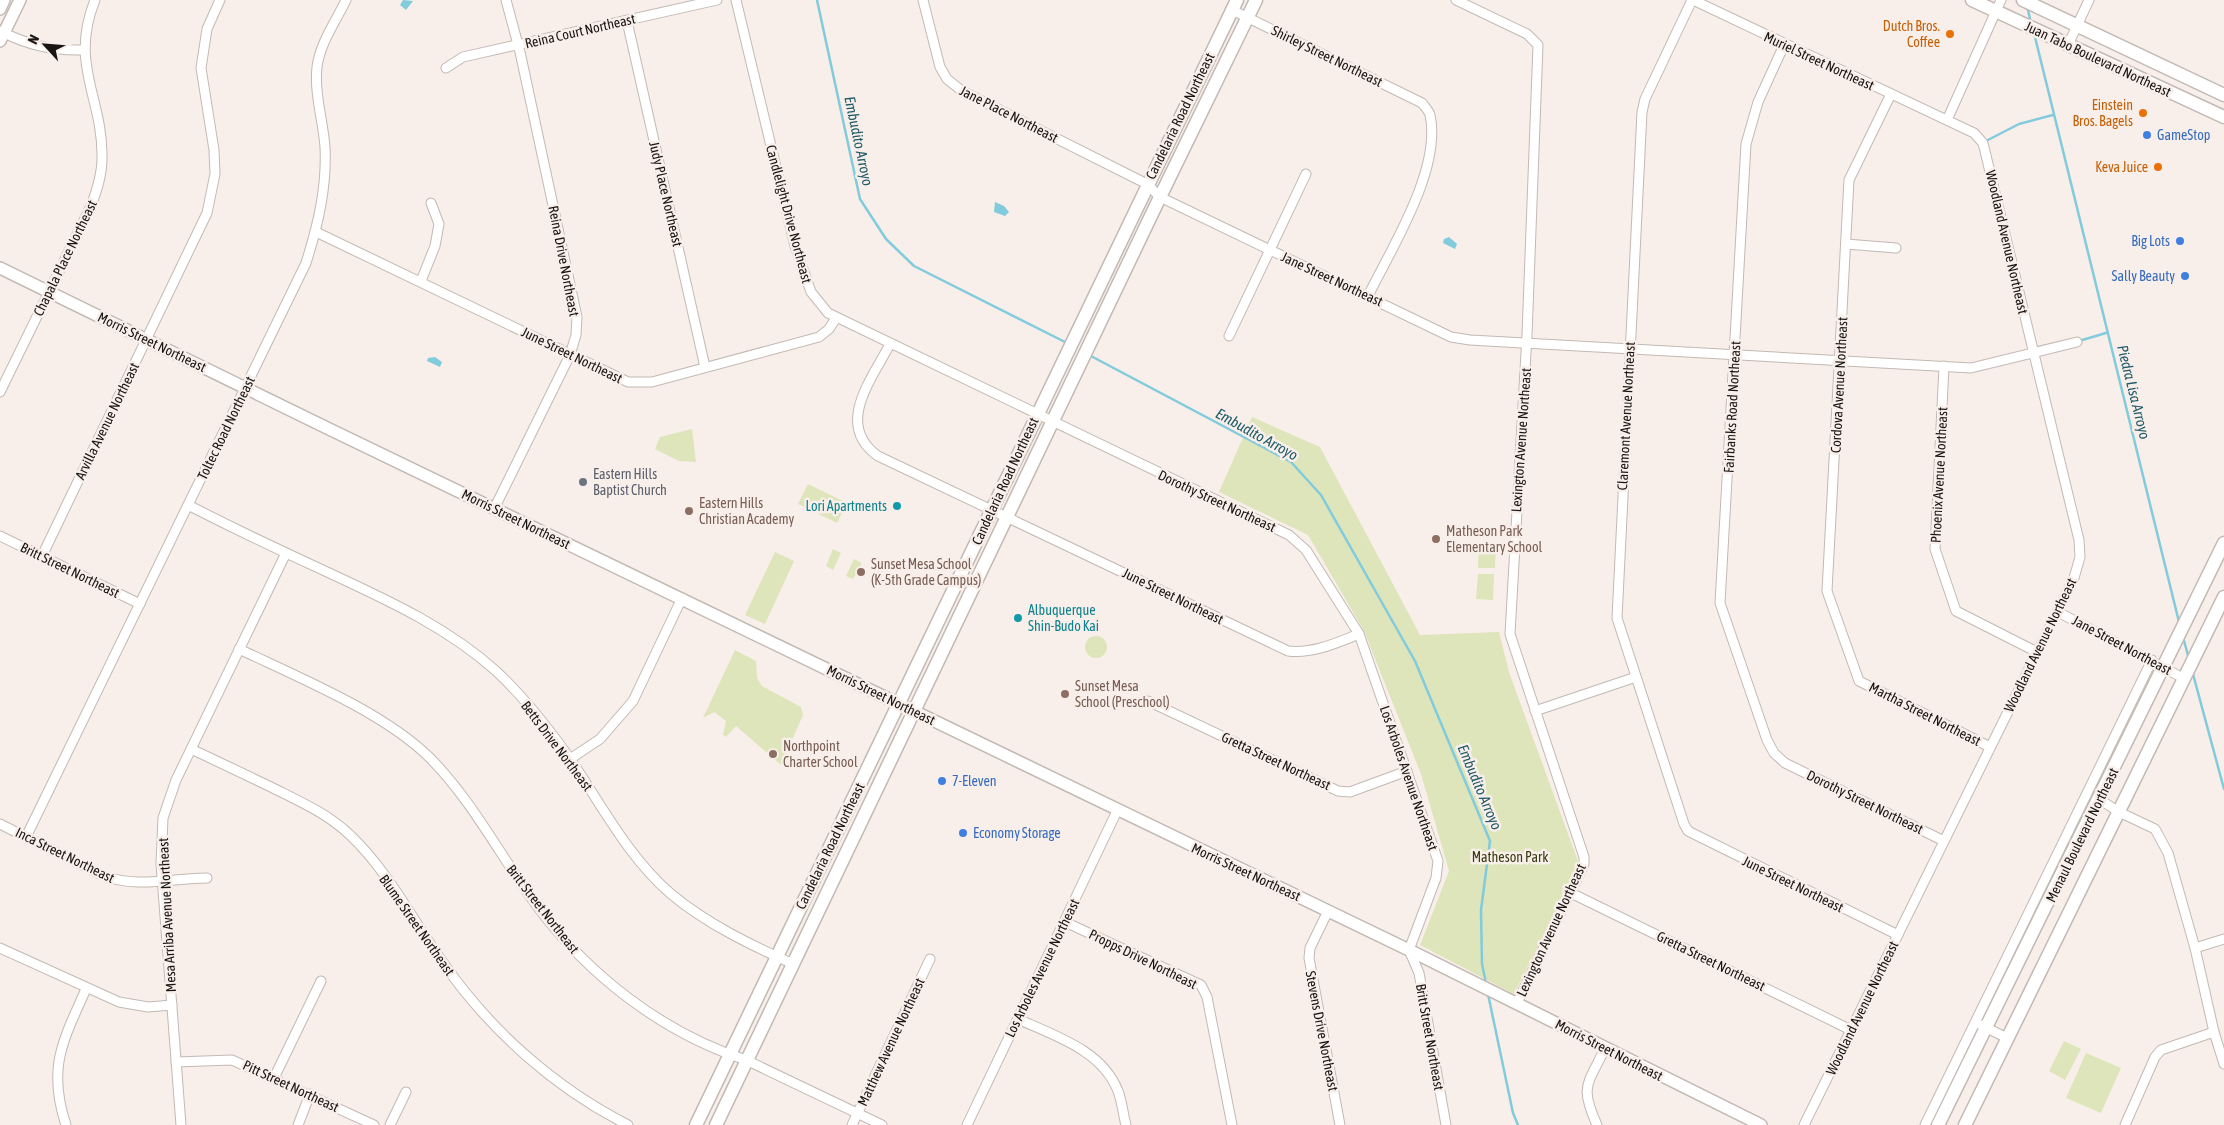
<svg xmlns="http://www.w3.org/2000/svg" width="2224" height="1125" font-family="'Asap Condensed',sans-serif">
<rect width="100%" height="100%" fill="#f9efea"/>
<!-- green -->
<g fill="#dee5bb">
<path d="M1252,417L1320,447L1420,635L1499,632L1509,672L1579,864L1514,994L1420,945L1449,871L1421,774L1364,631L1308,535L1219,492Z"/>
<path d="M692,429L696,462L679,461L655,449L660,437Z"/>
<path d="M808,484L847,503L837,523L798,504Z"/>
<path d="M1479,542L1496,543L1495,568H1478Z"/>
<path d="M833,549L841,553L833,570L826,566Z"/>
<path d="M775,552L794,561L765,624L745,615Z"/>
<path d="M854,559L862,563L853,579L846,576Z"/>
<path d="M1478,574H1494L1493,600L1476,599Z"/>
<circle cx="1096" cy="647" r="11"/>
<path d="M735,650L756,661L757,678L762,686L801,707L803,715L781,765L736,726L726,737L723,735L726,721L714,712L703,718Z"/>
<path d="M2064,1041L2081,1049L2065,1080L2049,1071Z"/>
<path d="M2086,1053L2121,1068L2101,1113L2066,1098Z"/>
</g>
<!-- water -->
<g fill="#82cbdc">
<path d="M403,0L413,1L406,10L400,5Z"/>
<path d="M995,202L1004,206L1009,212L1005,216L994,212Z"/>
<path d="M1449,237L1457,244L1455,249L1443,243L1444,239Z"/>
<path d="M435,357L442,362L440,367L427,361L428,358Z"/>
</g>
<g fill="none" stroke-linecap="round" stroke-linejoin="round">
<!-- stream -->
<g stroke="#82cbdc" stroke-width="2.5">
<path d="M817,0L860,199L886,239L914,266L1067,343"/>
<path d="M2027,6L2031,23"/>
<path d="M2034,33L2179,622"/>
<path d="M1984,142L2019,124L2053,115"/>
<path d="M2079,341L2106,333"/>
<path d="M1089,355L1291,462L1321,495L1415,661L1490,841L1481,910L1482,964L1486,983"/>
<path d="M2183,637L2189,659"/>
<path d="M2193,674L2224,789"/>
<path d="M1488,994L1513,1113L1518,1125"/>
</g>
<defs>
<g id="minor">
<path d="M736,0L795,246L811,292L828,313L1289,535L1306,550L1359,634L1438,861L1436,878L1409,950L1419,973L1446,1125"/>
<path d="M923,0L940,67L947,79L962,91L1147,184L1160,197L1451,337L1470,340L1971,368L2077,342"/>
<path d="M1456,0L1527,34L1538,45L1527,335L1510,634L1584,857V864L1517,1003"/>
<path d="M1692,0L1645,99L1642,112L1617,618L1684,824L1688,831L1898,935"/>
<path d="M1693,0L1974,133L1983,143L2079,540L2080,557L2074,578L1804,1125"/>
<path d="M1232,10L1422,103C1425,107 1429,111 1430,115C1442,169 1391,249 1368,296"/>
<path d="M627,21L705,367"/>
<path d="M0,31C28,45 52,51 84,50"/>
<path d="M1784,45L1758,102L1746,144L1720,603L1767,740L1774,753L1785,763L1944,841"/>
<path d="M2068,45L2089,0"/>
<path d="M446,68L463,57L717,0"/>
<path d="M1891,94L1849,180L1827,591L1859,681L1990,747"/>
<path d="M1947,120L2001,0"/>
<path d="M316,232L628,382H652L819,337L829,329L836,318"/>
<path d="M1846,244L1896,248"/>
<path d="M421,281L435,246L439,224L431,203"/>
<path d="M1229,336L1306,174"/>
<path d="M890,344C872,379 834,425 878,456L1288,651C1313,654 1336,643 1359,634"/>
<path d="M1944,366L1935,549L1956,611L2037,652"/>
<path d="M0,392L91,206C97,190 102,175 102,158C103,97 69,65 95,0"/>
<path d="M188,505C233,528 279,550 325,571C385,599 446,626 496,671C524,697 549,729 571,760C602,806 629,858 671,894C707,924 751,945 793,964"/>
<path d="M494,509L570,355L576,335L577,317L520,52L506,0"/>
<path d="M0,536L140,604"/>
<path d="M42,556L207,213L215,174L214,150L201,68L207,29L220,0"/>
<path d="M2058,612L2185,679"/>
<path d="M239,649C298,677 383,712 429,757C472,800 501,857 537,906C589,976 663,1033 746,1060L882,1125"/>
<path d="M1148,701L1338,791L1350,792L1407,771"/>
<path d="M1535,711L1636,677"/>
<path d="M191,749C219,762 246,775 273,788C301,802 328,814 350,835C389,872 413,921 444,964C491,1031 555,1088 628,1125"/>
<path d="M570,759L600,739L633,701L682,598"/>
<path d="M2099,799L2119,812L2155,829L2168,853L2195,948L2214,1032L2224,1064"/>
<path d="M0,824L102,875C136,889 172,878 207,878"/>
<path d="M26,837L306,263C318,225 327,187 325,147C323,120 314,93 317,67C320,43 336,21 346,0"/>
<path d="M1571,893L1851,1030"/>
<path d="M1328,911L1310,948L1309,958L1340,1125"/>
<path d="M1065,922L1201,985L1207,997L1232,1125"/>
<path d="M0,948L119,1002L148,1007L172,1005"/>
<path d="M2195,948L2224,939"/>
<path d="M1018,1019C1055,1036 1102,1050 1118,1091C1122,1101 1123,1114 1126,1125"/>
<path d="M1981,1025L2007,1038"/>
<path d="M176,1062L232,1060L374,1125"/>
<path d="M274,1078L321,981"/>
<path d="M66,1125C47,1067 63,1041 86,989"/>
<path d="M181,1125L161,864L163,818L176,780L286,553"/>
<path d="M298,1125L310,1094"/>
<path d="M390,1125L406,1092"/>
<path d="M852,1125L930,959"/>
<path d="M967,1125L1117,811"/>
<path d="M1597,1125C1579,1085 1588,1085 1605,1048"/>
<path d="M1925,1125L2152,660"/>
<path d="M2125,1125L2155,1057L2161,1050L2214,1032"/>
</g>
<g id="tertiary">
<path d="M0,9L4,0"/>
<path d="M0,41L20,0"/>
<path d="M0,268L325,427L1409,950L1761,1125"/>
</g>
<g id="secondary">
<path d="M1972,0L2224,117"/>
<path d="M2023,0L2224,95"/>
<path d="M696,1125L1237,0"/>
<path d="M716,1125L1160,197L1256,0"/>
<path d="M1938,1125L2224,543"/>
<path d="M1965,1125L2224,597"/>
</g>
</defs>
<!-- minor casing -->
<use href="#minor" stroke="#c2b9b4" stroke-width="11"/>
<!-- tertiary casing -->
<use href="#tertiary" stroke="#c2b9b4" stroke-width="14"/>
<!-- secondary casing -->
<use href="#secondary" stroke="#c2b9b4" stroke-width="15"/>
<!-- minor -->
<use href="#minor" stroke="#fff" stroke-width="9"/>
<!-- tertiary -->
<use href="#tertiary" stroke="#fff" stroke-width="11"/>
<!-- secondary -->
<use href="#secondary" stroke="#fff" stroke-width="12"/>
</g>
<!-- markers -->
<g fill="#e8710a" stroke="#f9efea" stroke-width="2">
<circle cx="1950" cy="34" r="5"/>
<circle cx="2143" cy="113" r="5"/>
<circle cx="2158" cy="167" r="5"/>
</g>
<g fill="#3f7fe0" stroke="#f9efea" stroke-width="2">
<circle cx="2147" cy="135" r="5"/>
<circle cx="2180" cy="241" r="5"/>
<circle cx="2185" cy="276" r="5"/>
<circle cx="942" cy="781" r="5"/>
<circle cx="963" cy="833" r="5"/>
</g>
<circle fill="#6b7280" stroke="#f9efea" stroke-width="2" cx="583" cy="482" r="5"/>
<g fill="#0f9aa8" stroke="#f9efea" stroke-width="2">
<circle cx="897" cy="506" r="5"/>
<circle cx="1018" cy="618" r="5"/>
</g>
<g fill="#8d6e63" stroke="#f9efea" stroke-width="2">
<circle cx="689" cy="511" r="5"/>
<circle cx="1436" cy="539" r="5"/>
<circle cx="861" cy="572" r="5"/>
<circle cx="1065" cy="694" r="5"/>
<circle cx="773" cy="754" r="5"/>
</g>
<g text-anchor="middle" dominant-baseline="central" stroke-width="5" stroke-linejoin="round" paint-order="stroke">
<!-- food labels -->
<g font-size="14" fill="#c56008" stroke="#f9efea" text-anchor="end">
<text x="1940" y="26">Dutch Bros.<tspan x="1940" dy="16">Coffee</tspan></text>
<text x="2133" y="105">Einstein<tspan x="2133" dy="16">Bros. Bagels</tspan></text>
<text x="2148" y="167">Keva Juice</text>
</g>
<!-- street labels -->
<g font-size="14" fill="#191514" stroke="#f9efea">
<text transform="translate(580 31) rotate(-13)">Reina Court Northeast</text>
<text transform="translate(1327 56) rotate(26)">Shirley Street Northeast</text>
<text transform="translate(2098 59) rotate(25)">Juan Tabo Boulevard Northeast</text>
<text transform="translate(1819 61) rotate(25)">Muriel Street Northeast</text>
<text transform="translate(1009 114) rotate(27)">Jane Place Northeast</text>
<text transform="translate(1180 116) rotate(-64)">Candelaria Road Northeast</text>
<text transform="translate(666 194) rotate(77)">Judy Place Northeast</text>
<text transform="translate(789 214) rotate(75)">Candlelight Drive Northeast</text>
<text transform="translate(2007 242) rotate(77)">Woodland Avenue Northeast</text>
<text transform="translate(65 258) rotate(-64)">Chapala Place Northeast</text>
<text transform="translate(564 261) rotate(79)">Reina Drive Northeast</text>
<text transform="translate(1332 279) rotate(25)">Jane Street Northeast</text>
<text transform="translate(152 342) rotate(26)">Morris Street Northeast</text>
<text transform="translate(572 355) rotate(26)">June Street Northeast</text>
<text transform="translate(1839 385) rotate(-87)">Cordova Avenue Northeast</text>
<text transform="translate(1732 407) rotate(-87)">Fairbanks Road Northeast</text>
<text transform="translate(1626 416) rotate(-87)">Claremont Avenue Northeast</text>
<text transform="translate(107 421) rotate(-64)">Arvilla Avenue Northeast</text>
<text transform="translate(226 428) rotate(-64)">Toltec Road Northeast</text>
<text transform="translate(1521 440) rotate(-86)">Lexington Avenue Northeast</text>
<text transform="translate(1939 475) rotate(-87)">Phoenix Avenue Northeast</text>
<text transform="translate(1005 481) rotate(-65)">Candelaria Road Northeast</text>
<text transform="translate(1217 501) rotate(25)">Dorothy Street Northeast</text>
<text transform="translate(516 519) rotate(26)">Morris Street Northeast</text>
<text transform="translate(70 570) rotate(26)">Britt Street Northeast</text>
<text transform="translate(1173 596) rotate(26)">June Street Northeast</text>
<text transform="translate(2040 645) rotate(-64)">Woodland Avenue Northeast</text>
<text transform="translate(2122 645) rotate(28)">Jane Street Northeast</text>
<text transform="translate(881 695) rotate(26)">Morris Street Northeast</text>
<text transform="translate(1925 714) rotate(27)">Martha Street Northeast</text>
<text transform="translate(557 746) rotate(53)">Betts Drive Northeast</text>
<text transform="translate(1276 761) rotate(25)">Gretta Street Northeast</text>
<text transform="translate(1409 778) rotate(71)">Los Arboles Avenue Northeast</text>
<text transform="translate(1865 802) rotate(26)">Dorothy Street Northeast</text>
<text transform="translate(2082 835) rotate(-64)">Menaul Boulevard Northeast</text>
<text transform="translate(830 846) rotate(-64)">Candelaria Road Northeast</text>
<text transform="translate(65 855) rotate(26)">Inca Street Northeast</text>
<text transform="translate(1246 872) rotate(25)">Morris Street Northeast</text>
<text transform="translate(1793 884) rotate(26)">June Street Northeast</text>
<text transform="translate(543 909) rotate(52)">Britt Street Northeast</text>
<text transform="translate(167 915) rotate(-93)">Mesa Arriba Avenue Northeast</text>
<text transform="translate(417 925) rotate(55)">Blume Street Northeast</text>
<text transform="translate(1551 930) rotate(-65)">Lexington Avenue Northeast</text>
<text transform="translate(1143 959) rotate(26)">Propps Drive Northeast</text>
<text transform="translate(1711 961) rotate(26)">Gretta Street Northeast</text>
<text transform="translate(1042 968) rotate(-64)">Los Arboles Avenue Northeast</text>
<text transform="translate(1862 1008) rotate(-64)">Woodland Avenue Northeast</text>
<text transform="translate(1322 1031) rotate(79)">Stevens Drive Northeast</text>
<text transform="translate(1430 1037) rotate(80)">Britt Street Northeast</text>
<text transform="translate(891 1042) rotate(-65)">Matthew Avenue Northeast</text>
<text transform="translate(1609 1050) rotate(27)">Morris Street Northeast</text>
<text transform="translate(291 1086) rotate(25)">Pitt Street Northeast</text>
</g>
<!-- shop labels -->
<g font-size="14" fill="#366cbe" stroke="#f9efea" text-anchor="start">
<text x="2157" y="135">GameStop</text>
<text x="2170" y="241" text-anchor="end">Big Lots</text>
<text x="2175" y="276" text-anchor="end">Sally Beauty</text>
<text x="952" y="781">7-Eleven</text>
<text x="973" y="833">Economy Storage</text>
</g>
<!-- worship labels -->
<g font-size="14" fill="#5b616d" stroke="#f9efea" text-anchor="start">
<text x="593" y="474">Eastern Hills<tspan x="593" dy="16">Baptist Church</tspan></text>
</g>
<!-- education labels -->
<g font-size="14" fill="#785e54" stroke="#f9efea" text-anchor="start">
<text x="699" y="503">Eastern Hills<tspan x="699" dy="16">Christian Academy</tspan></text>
<text x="1446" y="531">Matheson Park<tspan x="1446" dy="16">Elementary School</tspan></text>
<text x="871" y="564">Sunset Mesa School<tspan x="871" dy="16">(K-5th Grade Campus)</tspan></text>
<text x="1075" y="686">Sunset Mesa<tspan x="1075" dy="16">School (Preschool)</tspan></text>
<text x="783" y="746">Northpoint<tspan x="783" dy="16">Charter School</tspan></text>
</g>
<!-- culture labels -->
<g font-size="14" fill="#0d838f" stroke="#f9efea" text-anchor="end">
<text x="887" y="506">Lori Apartments</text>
<text x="1028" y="610" text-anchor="start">Albuquerque<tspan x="1028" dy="16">Shin-Budo Kai</tspan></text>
</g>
<!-- park labels -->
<g font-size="14" fill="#373c11" stroke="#f9efea">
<text x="1510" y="857">Matheson Park</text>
</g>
<!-- water labels -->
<g font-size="15" font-style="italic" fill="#205c69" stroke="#f9efea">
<text transform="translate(859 141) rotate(78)">Embudito Arroyo</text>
<text transform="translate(2134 392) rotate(76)">Piedra Lisa Arroyo</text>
<text transform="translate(1257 434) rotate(29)">Embudito Arroyo</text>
<text transform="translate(1480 787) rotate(67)">Embudito Arroyo</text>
</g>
</g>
<!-- north arrow -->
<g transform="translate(45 45) rotate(296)" stroke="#f9efea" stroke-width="4" paint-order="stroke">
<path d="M0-4L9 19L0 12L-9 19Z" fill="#191514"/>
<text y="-8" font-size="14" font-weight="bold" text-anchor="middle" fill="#191514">N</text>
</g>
</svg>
